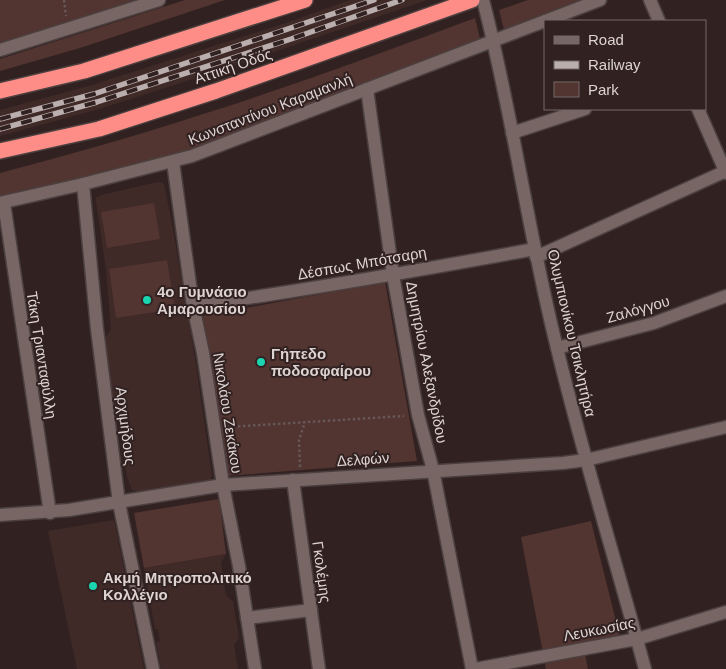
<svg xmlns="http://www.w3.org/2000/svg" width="726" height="669" font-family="Helvetica,sans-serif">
<rect width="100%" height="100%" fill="#312221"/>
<!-- built -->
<g fill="#3f2a28">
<path d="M350,0H427L212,73L99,109L0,136V110L92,85L286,23Z"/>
<path d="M158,182L163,183L165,188L174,235L195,358L212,476L208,483L146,493L132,490L127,477L105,348L104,339L111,330L106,269L96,201V198L101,195Z"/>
<path d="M114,520L144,669H77L48,531Z"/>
<path d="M226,554L221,563L226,595L233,602L239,638L234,645L238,669H161L156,642L160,641L158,629H155L144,568Z"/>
</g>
<!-- green -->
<g fill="#523431">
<path d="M0,0H141L0,44Z"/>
<path d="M185,0H225L80,48L0,71V59Z"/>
<path d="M528,0H594L505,34L499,10Z"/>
<path d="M475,18L481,43L202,149L0,199V173C67,155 134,137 200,115C293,86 384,52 475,18Z"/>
<path d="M154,203L160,239L107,248L101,212Z"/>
<path d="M167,260L175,309L116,318L109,269Z"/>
<path d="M385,282L417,461L226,476L203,316Z"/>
<path d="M219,499L226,554L144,568L134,513Z"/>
<path d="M591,521L620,637L583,643L588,669H546L521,537Z"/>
</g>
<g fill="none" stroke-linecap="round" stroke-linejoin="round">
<defs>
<g id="minor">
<path d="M483,0C513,115 528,233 557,348C583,456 616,562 645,669"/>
<path d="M650,0L659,21"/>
<path d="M545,21L600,0"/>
<path d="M0,50L159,0"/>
<path d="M367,89L393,275L418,415L433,470L472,669"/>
<path d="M698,109L726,173"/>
<path d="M512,133L585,109"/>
<path d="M173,162L193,306L203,353L223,485L239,566L255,669"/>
<path d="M83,184L97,329L119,503L153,669"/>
<path d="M0,203L83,184L192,156L545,21"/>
<path d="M4,203L50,513"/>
<path d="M536,257L726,171"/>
<path d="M193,306C308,290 421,270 535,249"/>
<path d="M557,348L654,323L726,296"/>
<path d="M293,480L319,669"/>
<path d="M0,515L69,510L223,485L563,463L586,460L726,427"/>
<path d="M247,618L311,610"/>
<path d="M475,669L637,639L726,612"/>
</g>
<g id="highway">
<path d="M0,91L84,71L305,0"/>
<path d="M0,151L99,129L216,91L472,0"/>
</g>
</defs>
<!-- minor casing -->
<use href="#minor" stroke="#4b403f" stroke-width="15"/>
<!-- highway casing -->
<use href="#highway" stroke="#4b403f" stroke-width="18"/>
<!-- path -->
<g stroke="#665857" stroke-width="2.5" stroke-dasharray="2.5 2.5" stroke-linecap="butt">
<path d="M64,0L66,16"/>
<path d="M228,427L404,416"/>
<path d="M300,467L299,440L305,422"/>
</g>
<!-- minor -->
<use href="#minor" stroke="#776664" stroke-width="12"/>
<!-- highway -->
<use href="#highway" stroke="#fd8d86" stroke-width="15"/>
<defs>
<g id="rail">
<path d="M0,119L94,94L374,0"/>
<path d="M0,129L97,102L291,39L402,0"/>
</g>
</defs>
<!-- rail casing -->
<use href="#rail" stroke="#baafae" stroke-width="5.5"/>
<!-- rail -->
<use href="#rail" stroke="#312221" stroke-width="4" stroke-dasharray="11" stroke-linecap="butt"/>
</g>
<!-- markers -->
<g fill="#1bd5b1" stroke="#312221" stroke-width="2">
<circle cx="147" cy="300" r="5"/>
<circle cx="261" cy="362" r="5"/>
<circle cx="93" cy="586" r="5"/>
</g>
<g text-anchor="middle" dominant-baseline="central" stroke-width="4" stroke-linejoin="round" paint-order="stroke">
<!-- street labels -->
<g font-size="15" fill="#ddd3d2" stroke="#312221">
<text transform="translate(233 66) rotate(-19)">Αττική Οδός</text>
<text transform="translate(270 109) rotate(-21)">Κωνσταντίνου Καραμανλή</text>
<text transform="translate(362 263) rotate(-10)">Δέσπως Μπότσαρη</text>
<text transform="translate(638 309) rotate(-16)">Ζαλόγγου</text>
<text transform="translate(572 333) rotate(77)">Ολυμπιονίκου Τσικλητήρα</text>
<text transform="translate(42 355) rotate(81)">Τάκη Τριανταφύλλη</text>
<text transform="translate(427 362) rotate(79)">Δημητρίου Αλεξανδρίδου</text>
<text transform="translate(228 413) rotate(81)">Νικολάου Ζεκάκου</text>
<text transform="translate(126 426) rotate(83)">Αρχιμήδους</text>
<text transform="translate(363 459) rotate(-4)">Δελφών</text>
<text transform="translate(322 572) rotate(82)">Γκολέμης</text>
<text transform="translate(599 629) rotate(-11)">Λευκωσίας</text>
</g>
<!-- poi labels -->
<g font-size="15" font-weight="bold" fill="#ddd3d2" stroke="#312221" text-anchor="start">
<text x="157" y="291">4ο Γυμνάσιο<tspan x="157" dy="17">Αμαρουσίου</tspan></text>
<text x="271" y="353">Γήπεδο<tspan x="271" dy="17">ποδοσφαίρου</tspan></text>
<text x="103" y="577">Ακμή Μητροπολιτικό<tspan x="103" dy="17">Κολλέγιο</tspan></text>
</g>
</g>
<!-- legend -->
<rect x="544" y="20" width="162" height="90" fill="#312221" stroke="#766968"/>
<rect x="554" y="36" width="25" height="8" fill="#776664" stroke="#766968"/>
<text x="588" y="45" font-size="15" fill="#ddd3d2">Road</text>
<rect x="554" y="61" width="25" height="8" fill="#baafae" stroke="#766968"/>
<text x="588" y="70" font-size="15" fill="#ddd3d2">Railway</text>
<rect x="554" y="82" width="25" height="15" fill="#523431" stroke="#766968"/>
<text x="588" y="95" font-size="15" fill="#ddd3d2">Park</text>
</svg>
